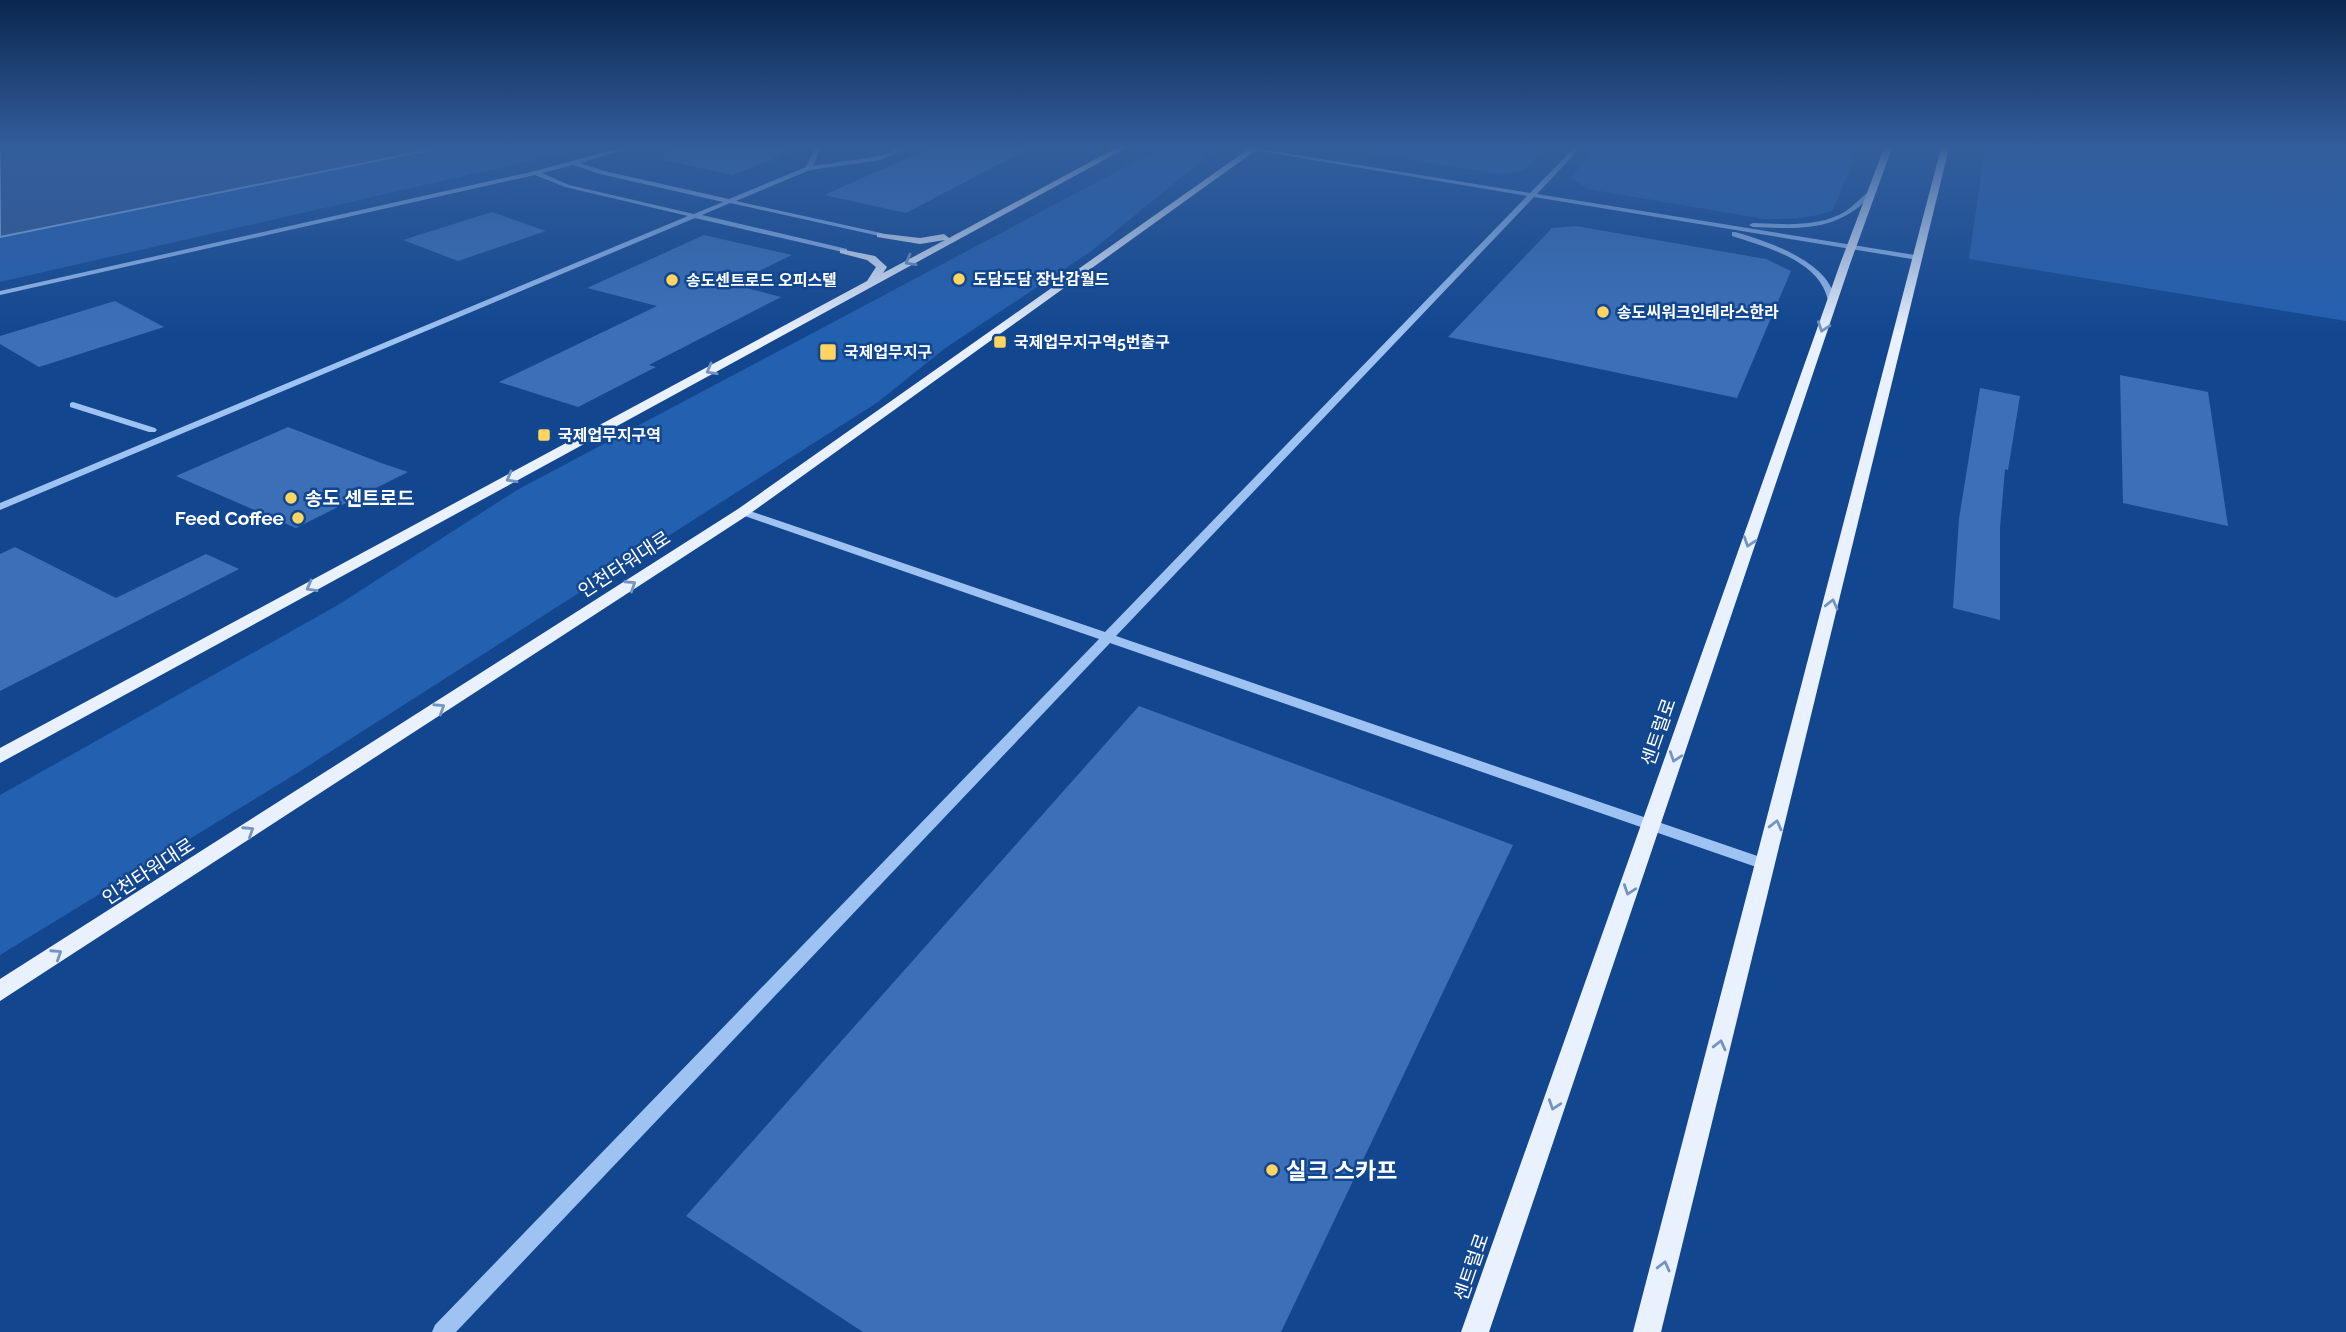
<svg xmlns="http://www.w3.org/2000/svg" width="2346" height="1332" font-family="Raleway,'Noto Sans KR',sans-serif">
<rect width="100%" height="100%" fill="#124790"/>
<!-- green -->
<g fill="#2460b0">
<path d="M439,148H587L0,282V237Z"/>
<path d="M1161,148H1183L1210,154L1090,252L944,349L878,402L294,775L0,955V795L338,605L517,490Z"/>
<path d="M1338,148H1546L1524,170L1501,174Z"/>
<path d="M1597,148H1858L1833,210C1811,219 1788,219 1764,219L1588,189L1570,178Z"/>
<path d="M1985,148H2346V321L1969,259Z"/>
</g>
<!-- water -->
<path fill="#31588f" stroke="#90bdf5" stroke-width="2" d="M0,148H439L0,237Z"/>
<!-- building -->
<g fill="#3b70b9">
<path d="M665,148H796L797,149L733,175L664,160Z"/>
<path d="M930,148H1030L906,213L824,195Z"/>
<path d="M492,212L546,231L458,261L403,240Z"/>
<path d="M1576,226L1766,259L1791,271L1737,398L1448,337L1552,228Z"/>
<path d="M704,235L792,255L732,284L781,297L649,365L656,367L578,407L499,382L657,306L587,288Z"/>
<path d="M115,301L164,327L39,367L0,344V336Z"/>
<path d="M2120,375L2208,392L2228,526L2123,503Z"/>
<path d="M1980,388L2020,396L2008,470L2005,469L2000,528V620L1953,608L1959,519Z"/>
<path d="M288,427L381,463L408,472L296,528L176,476Z"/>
<path d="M15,547L116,598L206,554L239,569L0,691V554Z"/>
<path d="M1139,706L1513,845L1281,1332H863L686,1216Z"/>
</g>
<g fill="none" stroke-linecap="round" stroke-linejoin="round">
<!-- minor -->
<g fill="#9ec2f2" fill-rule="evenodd">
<path d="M620,148H629L580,163L604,171L729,199L806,167L815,148H821L813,166L879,156L901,148H909L880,160L810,170L736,201L881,233L885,235L884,237L730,203L702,215L847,249V253L695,218L0,510V503L688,216L565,187L535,175L0,295V291L535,171ZM573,165L600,174L723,202L694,214L569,185L542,173Z"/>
<path d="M1242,148H1255L1530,193L1574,148H1580L1537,194L1921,256L1922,258L1918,260L1534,197L1116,636L1772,861L1774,865L1772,869L1767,870L1762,869L1110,643L456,1332H432L435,1325L1099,639L739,514V510H747L1105,632L1527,196Z"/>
<path d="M1871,190L1874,192C1840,232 1801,229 1753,227L1749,225L1753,223C1783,224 1819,228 1846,211C1855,205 1862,196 1871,190Z"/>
<path d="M1735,232C1767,241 1834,263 1835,303H1829C1827,298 1826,292 1823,287C1807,257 1762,246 1732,236V232Z"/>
<path d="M73,402L155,428L157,430L155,432H149L70,407V403Z"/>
</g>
<!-- major -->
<g fill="#e9f1ff" fill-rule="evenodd">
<path d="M1116,148H1126L0,763V748L867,281L876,267L867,260L840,253V249L875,256L887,267L883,273L945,240L920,244L877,237V233L920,238L944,234L949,238Z"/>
<path d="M1250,148H1259L748,515L0,1001V979L738,509Z"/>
<path d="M1884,148H1892L1850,264L1489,1332H1461L1840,264Z"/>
<path d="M1941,148H1949L1661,1332H1633Z"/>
</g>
</g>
<!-- one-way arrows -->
<defs><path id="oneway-chevron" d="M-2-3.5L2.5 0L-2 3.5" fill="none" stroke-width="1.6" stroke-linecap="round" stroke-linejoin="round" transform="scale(1.75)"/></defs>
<g stroke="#7394c2">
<use href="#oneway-chevron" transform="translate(910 261) rotate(151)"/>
<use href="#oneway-chevron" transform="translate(1823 327) rotate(109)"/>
<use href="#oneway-chevron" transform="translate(711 370) rotate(151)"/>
<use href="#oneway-chevron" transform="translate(511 478) rotate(151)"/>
<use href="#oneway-chevron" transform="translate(1749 542) rotate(109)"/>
<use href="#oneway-chevron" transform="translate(631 585) rotate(-33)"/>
<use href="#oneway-chevron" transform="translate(311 587) rotate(151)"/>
<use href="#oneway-chevron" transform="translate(1832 604) rotate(-76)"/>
<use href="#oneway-chevron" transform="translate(440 708) rotate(-33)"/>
<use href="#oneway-chevron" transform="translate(1675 757) rotate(109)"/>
<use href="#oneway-chevron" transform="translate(1776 825) rotate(-76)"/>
<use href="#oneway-chevron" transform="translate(249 831) rotate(-33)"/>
<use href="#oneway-chevron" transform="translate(1629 890) rotate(109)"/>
<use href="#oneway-chevron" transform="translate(57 954) rotate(-33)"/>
<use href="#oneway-chevron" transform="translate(1720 1045) rotate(-76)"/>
<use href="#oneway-chevron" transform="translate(1554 1105) rotate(109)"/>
<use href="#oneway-chevron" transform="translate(1664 1266) rotate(-76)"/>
</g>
<!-- sky -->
<linearGradient id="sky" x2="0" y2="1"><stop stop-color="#0a274f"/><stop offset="0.44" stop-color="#335e9c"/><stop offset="1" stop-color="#335e9c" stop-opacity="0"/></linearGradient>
<rect width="2346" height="334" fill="url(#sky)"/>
<!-- markers -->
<g fill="#ffd45f" stroke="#124790" stroke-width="2.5">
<circle cx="959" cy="279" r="7"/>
<circle cx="672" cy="280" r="7"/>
<circle cx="1603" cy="312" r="7"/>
<rect x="993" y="335" width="14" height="14" rx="3.5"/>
<rect x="819" y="343" width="18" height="18" rx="3.5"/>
<rect x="537" y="428" width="14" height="14" rx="3.5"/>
<circle cx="291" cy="498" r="7"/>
<circle cx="298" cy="518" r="7"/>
<circle cx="1272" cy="1170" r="7"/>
</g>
<g text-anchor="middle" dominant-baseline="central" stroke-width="5" stroke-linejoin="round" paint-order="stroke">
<!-- far-poi labels -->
<g font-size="16" font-weight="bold" fill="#fff" stroke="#124790" text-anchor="start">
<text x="973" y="279">도담도담 장난감월드</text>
<text x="686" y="280">송도센트로드 오피스텔</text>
<text x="1617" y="312">송도씨워크인테라스한라</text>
<text x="1014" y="342">국제업무지구역5번출구</text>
<text x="844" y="352">국제업무지구</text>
<text x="558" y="435">국제업무지구역</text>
</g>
<!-- poi labels -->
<g font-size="19" font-weight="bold" fill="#fff" stroke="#124790" text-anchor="start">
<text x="305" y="498">송도 센트로드</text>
<text x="284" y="518" text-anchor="end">Feed Coffee</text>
</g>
<!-- street labels -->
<g font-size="19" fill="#fff" stroke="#124790">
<text transform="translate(624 564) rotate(-33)">인천타워대로</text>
<text transform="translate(1658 732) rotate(-71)">센트럴로</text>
<text transform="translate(148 871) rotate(-33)">인천타워대로</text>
<text transform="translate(1471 1267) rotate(-71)">센트럴로</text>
</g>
<!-- near-poi labels -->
<g font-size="23" font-weight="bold" fill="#fff" stroke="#124790" text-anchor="start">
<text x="1286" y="1170">실크 스카프</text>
</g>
</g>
</svg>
